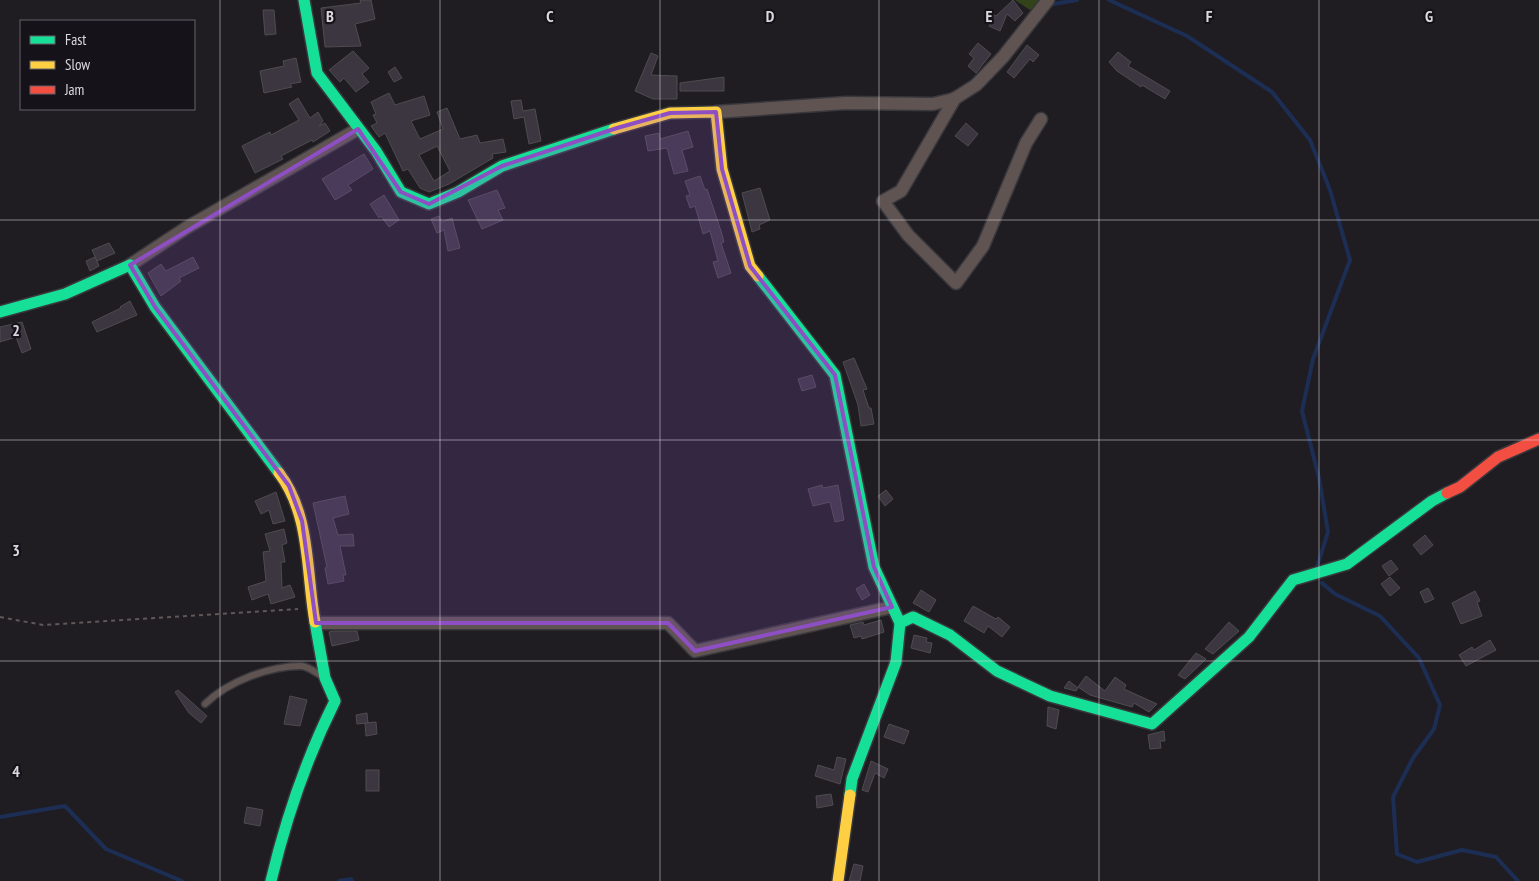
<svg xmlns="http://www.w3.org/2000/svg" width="1539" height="881" font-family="'PT Sans Narrow',sans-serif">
<rect width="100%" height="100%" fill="#1f1d22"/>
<!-- green -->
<path fill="#324219" d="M1015,0H1042L1030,10Z"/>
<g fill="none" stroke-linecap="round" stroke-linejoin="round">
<!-- stream -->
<g stroke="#1d2e55" stroke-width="4">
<path d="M1109,0L1187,36L1272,92L1310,140L1330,190L1350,260L1313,359L1302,411L1319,478L1328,532L1317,567"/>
<path d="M1053,4L1077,0"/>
<path d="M1322,583L1335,594L1380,616L1419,658L1440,705L1434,729L1413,758L1393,797L1397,854L1417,862L1462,850L1496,857L1518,881"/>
<path d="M0,817L65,806L106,849L182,881"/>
<path d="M339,881L351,879L352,881"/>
</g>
</g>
<!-- building -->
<g fill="#3b3640" stroke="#4e4c50" fill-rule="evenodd">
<path d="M360,0H371L375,19L355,24L361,46L325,47L321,8L361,3Z"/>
<path d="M1013,0L1023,13L1015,21L1007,14L1000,31L989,26L994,15L996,16Z"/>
<path d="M263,10H274L276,34L265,35Z"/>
<path d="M978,43L991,54L976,73L968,66L974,58L969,54Z"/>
<path d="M1027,45L1039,55L1033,62L1030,59L1014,78L1007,72Z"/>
<path d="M353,51L369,68L362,74L369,82L356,92L344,78L340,82L329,70Z"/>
<path d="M1118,52L1131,62L1128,66L1170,91L1165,99L1142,85L1141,87L1117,71L1109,62Z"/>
<path d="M651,53L658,56L651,75L677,76V99H653L635,91Z"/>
<path d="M296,58L301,82L290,84L292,87L264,93L260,71L284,66L283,61Z"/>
<path d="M395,67L402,78L394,82L388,72Z"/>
<path d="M724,77V91H680V83Z"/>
<path d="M389,93L395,105L424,96L430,115L411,121L420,139L443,129L437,112L447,108L460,139L477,135L480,143L503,139L506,152L492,154L493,158L449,184L429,192L420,188L408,169L403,171L385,133L379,137L371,126L377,123L373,115L376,114L371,102ZM437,146L450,171L434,181L419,155Z"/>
<path d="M298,98L310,118L318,112L323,121L319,126L325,123L330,131L313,142L312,140L281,156L283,159L255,173L242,146L270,132L271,135L299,120L289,104Z"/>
<path d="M521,100L523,111L535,109L541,141L529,144L524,117L514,119L511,101Z"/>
<path d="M966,123L978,134L968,146L955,136Z"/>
<path d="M688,131L693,147L682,150L688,171L674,174L667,148L648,151L645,136L659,133L660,139Z"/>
<path d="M364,154L373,169L348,185L352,190L335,200L322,179Z"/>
<path d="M700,176L705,190L707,189L721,231L724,242L721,243L731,273L718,278L713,262L718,261L710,231L703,234L695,206L690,208L686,196L690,195L685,181Z"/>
<path d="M760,188L770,220L759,225L760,229L752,232L742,193Z"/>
<path d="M497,190L505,208L498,210L503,220L482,229L468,200Z"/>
<path d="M384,195L399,220L389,227L381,216L379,218L370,204Z"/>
<path d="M439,216L442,222L452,218L460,248L448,251L444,230L437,233L431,219Z"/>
<path d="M109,243L115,253L97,261L92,250Z"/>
<path d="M95,257L99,266L90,271L86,261Z"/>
<path d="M193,257L199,268L179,278L181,281L161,296L148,273L161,264L166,271Z"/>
<path d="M130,301L137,315L97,332L92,322L121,308L120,307Z"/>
<path d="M22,322L31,349L22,353L16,337L0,342V327Z"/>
<path d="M854,358L867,389L863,390L869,408H871L874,424L861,426L858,405L843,362Z"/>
<path d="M812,375L816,387L802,391L798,379Z"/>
<path d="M822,485L823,488L838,485L844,520L835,522L830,502L813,506L808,489Z"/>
<path d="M886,490L893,499L885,506L878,496Z"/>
<path d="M276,492L285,521L273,524L269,510L261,514L255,501Z"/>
<path d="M345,496L349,514L333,518L338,535L353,534L354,546H340L346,575H343L344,581L328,584L325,568L327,567L313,503Z"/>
<path d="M284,529L287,543L282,545L285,562H281L282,588L290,585L295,597L271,604L268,594L252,600L248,587L266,581L263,552L270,551L265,534Z"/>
<path d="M1425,535L1433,545L1421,555L1413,545Z"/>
<path d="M1391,560L1398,569L1389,576L1382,566Z"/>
<path d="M1390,577L1400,588L1390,596L1381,584Z"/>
<path d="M864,584L870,595L862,600L856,589Z"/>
<path d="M1428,588L1434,599L1425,603L1420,592Z"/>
<path d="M921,590L936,600L929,612L913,603Z"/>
<path d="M1475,591L1480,601L1477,602L1482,616L1461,624L1452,603Z"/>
<path d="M973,606L996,619L998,617L1010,627L1002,637L988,626L984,633L964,621Z"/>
<path d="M881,620L884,632L862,639L861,636L854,638L850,625L863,622L864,625Z"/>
<path d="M1229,622L1239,631L1213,654L1205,649Z"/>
<path d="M334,631H357L359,640L332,646L329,632Z"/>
<path d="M914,635L927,638L926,642L932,643L930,653L911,648Z"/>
<path d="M1490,640L1496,650L1466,666L1459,655L1472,647L1474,650Z"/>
<path d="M1196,653L1206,659L1185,679L1178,675Z"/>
<path d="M1086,676L1105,691L1115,677L1126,685L1124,689L1157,704L1149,712L1134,703L1132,707L1090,695L1078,687Z"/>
<path d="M1069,681L1078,688L1076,691L1064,688Z"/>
<path d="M178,690L207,716L201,723L189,713L175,692Z"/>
<path d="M290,696L307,700L300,726L284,724Z"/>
<path d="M1048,707L1059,710L1056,729L1047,726Z"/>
<path d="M367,713L368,723L357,724L356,715Z"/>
<path d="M376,722L377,734L366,736L365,723Z"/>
<path d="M889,724L909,731L904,744L884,737Z"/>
<path d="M1164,731L1165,741H1160L1161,748L1150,749L1148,735Z"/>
<path d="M837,757L846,759L840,784L815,776L818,765L834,770Z"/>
<path d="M871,761L888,769L884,778L875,773L868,792L862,790Z"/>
<rect x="366" y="770" width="13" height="21"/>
<path d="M831,794L833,805L817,808L816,796Z"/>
<path d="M247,807L263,810L260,826L244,823Z"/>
<path d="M854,864L863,866L860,881H849Z"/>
</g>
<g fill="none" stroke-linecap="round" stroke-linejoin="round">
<defs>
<path id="lane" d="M205,704C228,681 270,666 301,666C308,666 316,673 322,676"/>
<g id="street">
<path d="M955,98L901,191L883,201L908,235L956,283L983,246L1026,143L1041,119"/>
<path d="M716,112L846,103L933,104L954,99L976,85L1003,57L1048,0"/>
<path d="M130,265L186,228L358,129"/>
<path d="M316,623H668L695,651L892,607"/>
</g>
<g id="fast">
<path d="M304,0L317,73L376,151L401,192L429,204L458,192L502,166L614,129"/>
<path d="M758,276L835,375L874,567L900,623L896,662L852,779L850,795"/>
<path d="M0,312L65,294L130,265L155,307L279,473"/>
<path d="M900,623L913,617L950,635L997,671L1050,696L1152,724L1249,637L1293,580L1347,564L1432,501L1447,493"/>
<path d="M271,881C286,818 306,759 335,701L325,678L315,622"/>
</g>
<g id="slow">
<path d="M614,129L670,113L716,112L722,169L750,266L758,276"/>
<path d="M279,473C311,515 306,572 315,622"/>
<path d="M838,881L850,795"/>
</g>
<path id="jam" d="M1447,493L1460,487L1498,457L1539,439"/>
</defs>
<!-- lane casing -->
<use href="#lane" stroke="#39383c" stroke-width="9"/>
<!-- street casing -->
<use href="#street" stroke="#39383c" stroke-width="15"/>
<!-- fast casing -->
<use href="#fast" stroke="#39383c" stroke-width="14"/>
<!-- slow casing -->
<use href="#slow" stroke="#39383c" stroke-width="14"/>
<!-- jam casing -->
<use href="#jam" stroke="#39383c" stroke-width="14"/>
<!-- path -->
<path stroke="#605858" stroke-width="2" stroke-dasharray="4 4" stroke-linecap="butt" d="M0,617L43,625L298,609"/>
<!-- lane -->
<use href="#lane" stroke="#605453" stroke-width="6"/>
<!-- street -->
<use href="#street" stroke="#605453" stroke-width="12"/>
<!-- fast -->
<use href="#fast" stroke="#16e098" stroke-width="11"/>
<!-- slow -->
<use href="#slow" stroke="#ffcf43" stroke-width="11"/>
<!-- jam -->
<use href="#jam" stroke="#f24e42" stroke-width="11"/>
</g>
<!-- marked area -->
<path fill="#8e4fc5" fill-opacity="0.2" stroke="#8e4fc5" stroke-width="4" stroke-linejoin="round" d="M716,112L722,169L750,266L835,375L874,567L892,607L695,651L668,623H316L302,521L289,486L155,307L130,265L358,129L401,192L429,204L502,166L617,128L670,113Z"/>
<!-- grid -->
<path fill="none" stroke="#dbd9df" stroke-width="1" stroke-opacity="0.55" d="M220,0V881M440,0V881M660,0V881M879,0V881M1099,0V881M1319,0V881M0,220H1539M0,440H1539M0,661H1539"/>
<g font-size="16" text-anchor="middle" font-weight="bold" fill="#dbd9df" stroke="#16121a" stroke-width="4.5" stroke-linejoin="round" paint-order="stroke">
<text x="330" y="22">B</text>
<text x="550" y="22">C</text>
<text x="770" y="22">D</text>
<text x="989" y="22">E</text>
<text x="1209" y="22">F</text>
<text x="1429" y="22">G</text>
<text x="16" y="336">2</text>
<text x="16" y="556">3</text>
<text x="16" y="777">4</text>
</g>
<!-- legend -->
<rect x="20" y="20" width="175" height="90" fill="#16121a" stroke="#656269"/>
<rect x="30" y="36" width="25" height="8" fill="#16e098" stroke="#656269"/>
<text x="65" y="45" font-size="15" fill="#dbd9df">Fast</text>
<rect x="30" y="61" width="25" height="8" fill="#ffcf43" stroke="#656269"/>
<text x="65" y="70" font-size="15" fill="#dbd9df">Slow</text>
<rect x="30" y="86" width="25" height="8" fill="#f24e42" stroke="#656269"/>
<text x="65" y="95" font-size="15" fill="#dbd9df">Jam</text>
</svg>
